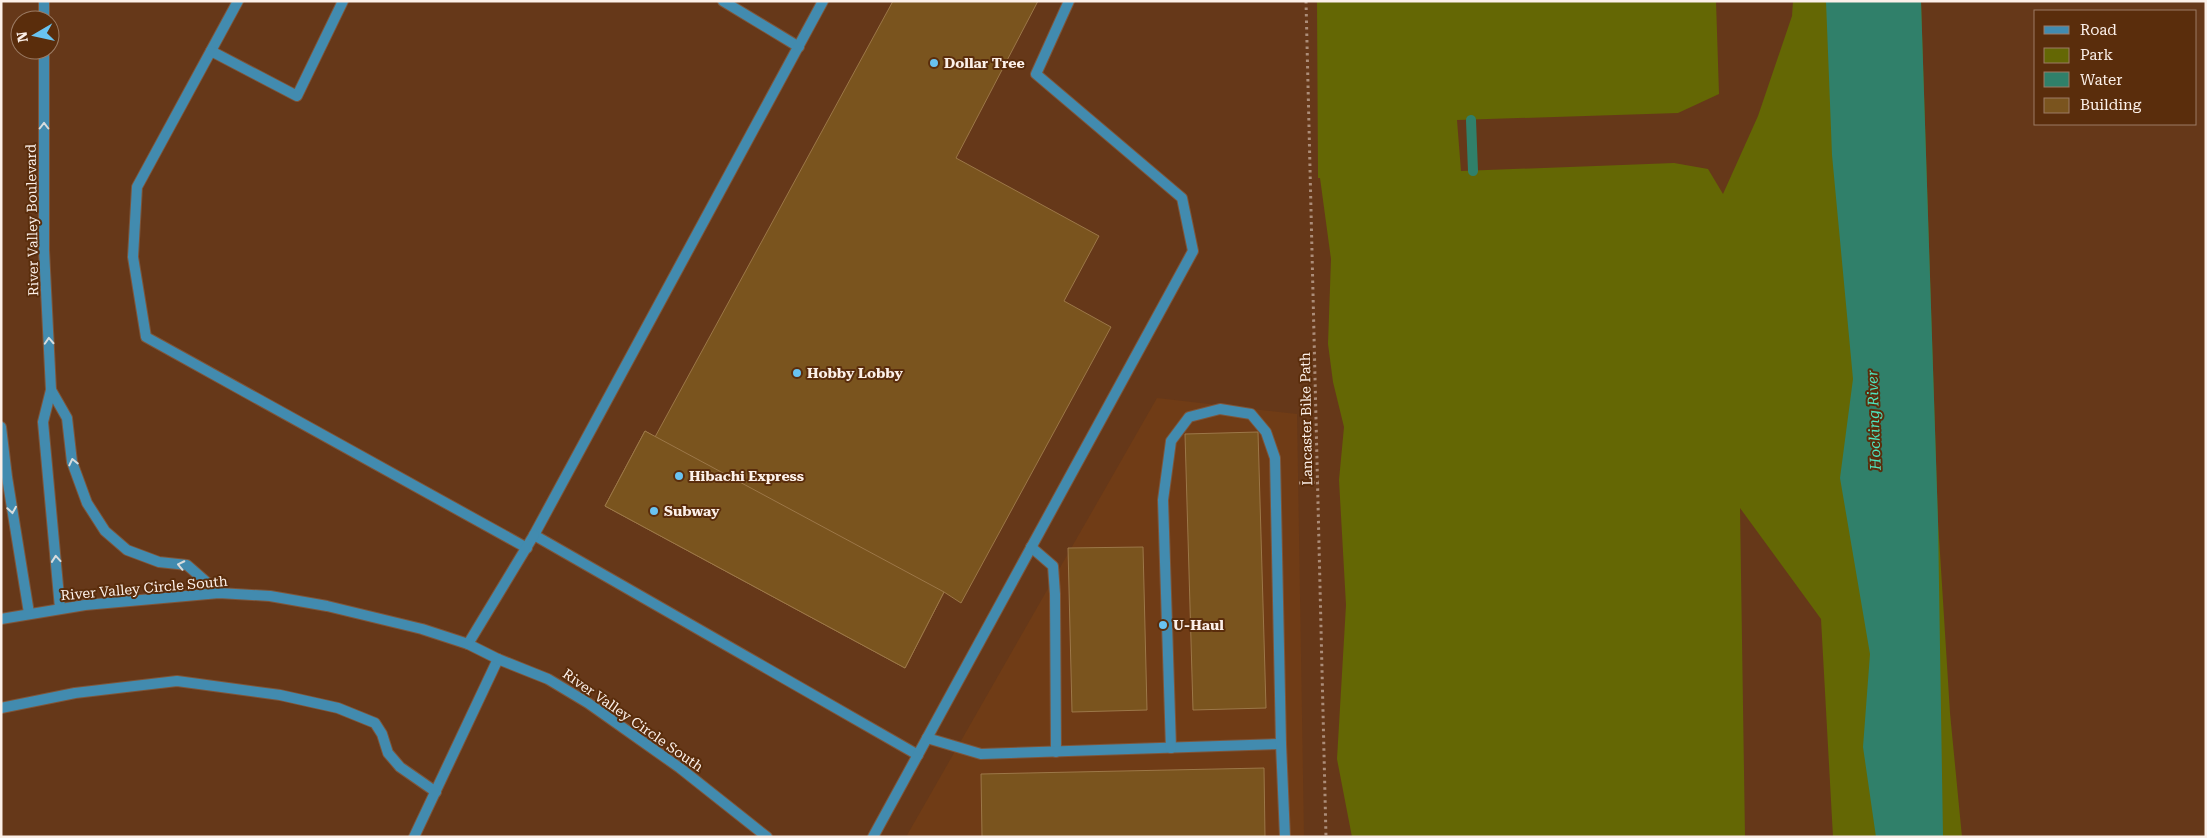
<svg xmlns="http://www.w3.org/2000/svg" width="2207" height="838" font-family="'Roboto Serif',serif">
<rect width="100%" height="100%" fill="#663819"/>
<!-- built -->
<path fill="#703c16" d="M1157,398L1297,414L1304,837H906Z"/>
<!-- green -->
<path fill="#646704" d="M1317,1H1716L1719,94L1678,113L1457,120L1461,171L1674,163L1708,169L1723,194L1758,116L1792,16L1793,1H1921L1938,521L1950,713L1962,837H1833L1821,619L1740,508L1745,837H1352L1337,759L1346,605L1339,480L1344,427L1333,382L1328,344L1331,259L1320,178H1318Z"/>
<!-- water -->
<path fill="#30806a" d="M1826,1H1921L1938,521L1943,837H1876L1863,747L1870,654L1840,478L1853,379L1832,155Z"/>
<g fill="none" stroke-linecap="round" stroke-linejoin="round">
<!-- stream -->
<path stroke="#30806a" stroke-width="10" d="M1471,120L1473,171"/>
</g>
<!-- building -->
<g fill="#7a541e" stroke="#9c7748">
<path d="M893,1H1038L956,158L1099,236L1064,301L1111,327L961,603L944,592L905,668L605,506L645,431L655,437Z"/>
<path d="M645,431L944,592L905,668L605,506Z"/>
<path d="M1258,432L1266,708L1193,710L1185,434Z"/>
<path d="M1143,547L1147,710L1072,712L1068,548Z"/>
<path d="M1264,768L1265,837H982L981,774Z"/>
</g>
<g fill="none" stroke-linecap="round" stroke-linejoin="round">
<defs>
<g id="lane">
<path d="M238,1L137,187L133,257L146,337L527,548"/>
<path d="M723,1L799,47"/>
<path d="M823,1L534,535L918,755"/>
<path d="M211,51L297,96L343,1"/>
<path d="M1031,547L1053,566L1055,594L1056,752"/>
<path d="M468,644L534,535"/>
<path d="M1,708L75,693L177,681L280,695L338,708L375,723L382,734L388,753L400,767L436,792"/>
<path d="M927,738L981,754L1281,744"/>
<path d="M1171,748L1163,500L1171,441L1189,417L1220,409L1251,414L1266,432L1275,458L1281,744L1285,837"/>
<path d="M414,837L498,659"/>
<path d="M873,837L1193,251L1182,198L1036,74L1069,1"/>
</g>
<g id="street">
<path d="M44,20V1"/>
<path d="M44,50V250L51,390L43,422L60,608"/>
<path d="M51,390L67,418L72,462L87,503L105,531L127,550L159,562L187,565L219,593"/>
<path d="M1,427L7,477L29,613"/>
<path d="M1,619L85,605L219,593L270,596L327,606L422,629L468,644L498,659L548,679L588,703L680,768L767,837"/>
</g>
</defs>
<!-- lane casing -->
<use href="#lane" stroke="#7e553a" stroke-width="12"/>
<!-- street casing -->
<use href="#street" stroke="#7e553a" stroke-width="12"/>
<!-- path -->
<g stroke="#ac8d79" stroke-width="3" stroke-dasharray="2.5 4" stroke-linecap="butt">
<path d="M1306,1L1326,837"/>
<path d="M1299,483L1319,482"/>
</g>
<!-- lane -->
<use href="#lane" stroke="#428baf" stroke-width="10"/>
<!-- street -->
<use href="#street" stroke="#428baf" stroke-width="10"/>
</g>
<!-- one-way arrows -->
<defs><path id="oneway-chevron" d="M-2-3.5L2.5 0L-2 3.5" fill="none" stroke-width="1.6" stroke-linecap="round" stroke-linejoin="round" transform="scale(1.25)"/></defs>
<g stroke="#d7dcdd">
<use href="#oneway-chevron" transform="translate(44 126) rotate(-90)"/>
<use href="#oneway-chevron" transform="translate(49 341) rotate(-93)"/>
<use href="#oneway-chevron" transform="translate(73 462) rotate(-103)"/>
<use href="#oneway-chevron" transform="translate(12 510) rotate(81)"/>
<use href="#oneway-chevron" transform="translate(56 559) rotate(-95)"/>
<use href="#oneway-chevron" transform="translate(181 565) rotate(-168)"/>
</g>
<!-- markers -->
<g fill="#69c3f1" stroke="#5a2d0c" stroke-width="2">
<circle cx="934" cy="63" r="5"/>
<circle cx="797" cy="373" r="5"/>
<circle cx="679" cy="476" r="5"/>
<circle cx="654" cy="511" r="5"/>
<circle cx="1163" cy="625" r="5"/>
</g>
<g text-anchor="middle" dominant-baseline="central" stroke-width="4" stroke-linejoin="round" paint-order="stroke">
<!-- poi labels -->
<g font-size="14" font-weight="bold" fill="#fcf0e9" stroke="#5a2d0c" text-anchor="start">
<text x="944" y="63">Dollar Tree</text>
<text x="807" y="373">Hobby Lobby</text>
<text x="689" y="476">Hibachi Express</text>
<text x="664" y="511">Subway</text>
<text x="1173" y="625">U-Haul</text>
</g>
<!-- street labels -->
<g font-size="14" fill="#fcf0e9" stroke="#5a2d0c">
<text transform="translate(32 220) rotate(-91)">River Valley Boulevard</text>
<text transform="translate(1306 419) rotate(-91)">Lancaster Bike Path</text>
<text transform="translate(144 588) rotate(-5)">River Valley Circle South</text>
<text transform="translate(633 720) rotate(35)">River Valley Circle South</text>
</g>
<!-- water labels -->
<g font-size="15" font-style="italic" fill="#4fe4be" stroke="#5a2d0c">
<text transform="translate(1874 420) rotate(-92)">Hocking River</text>
</g>
</g>
<!-- border -->
<rect width="2207" height="838" fill="none" stroke="#fcf0e9" stroke-width="5"/>
<!-- legend -->
<rect x="2034" y="10" width="162" height="115" fill="#5a2d0c" stroke="#9b7b64"/>
<rect x="2044" y="26" width="25" height="8" fill="#428baf" stroke="#9b7b64"/>
<text x="2080" y="35" font-size="15" fill="#fcf0e9">Road</text>
<rect x="2044" y="48" width="25" height="15" fill="#646704" stroke="#9b7b64"/>
<text x="2080" y="60" font-size="15" fill="#fcf0e9">Park</text>
<rect x="2044" y="72" width="25" height="15" fill="#30806a" stroke="#9b7b64"/>
<text x="2080" y="85" font-size="15" fill="#fcf0e9">Water</text>
<rect x="2044" y="98" width="25" height="15" fill="#7a541e" stroke="#9b7b64"/>
<text x="2080" y="110" font-size="15" fill="#fcf0e9">Building</text>
<!-- north arrow -->
<g transform="translate(35 35) rotate(261)"><circle r="24" fill="#5a2d0c" stroke="#9b7b64"/>
<path d="M0-4L9 19L0 12L-9 19Z" fill="#69c3f1"/>
<text y="-8" font-size="14" font-weight="bold" text-anchor="middle" fill="#fcf0e9">N</text>
</g>
</svg>
